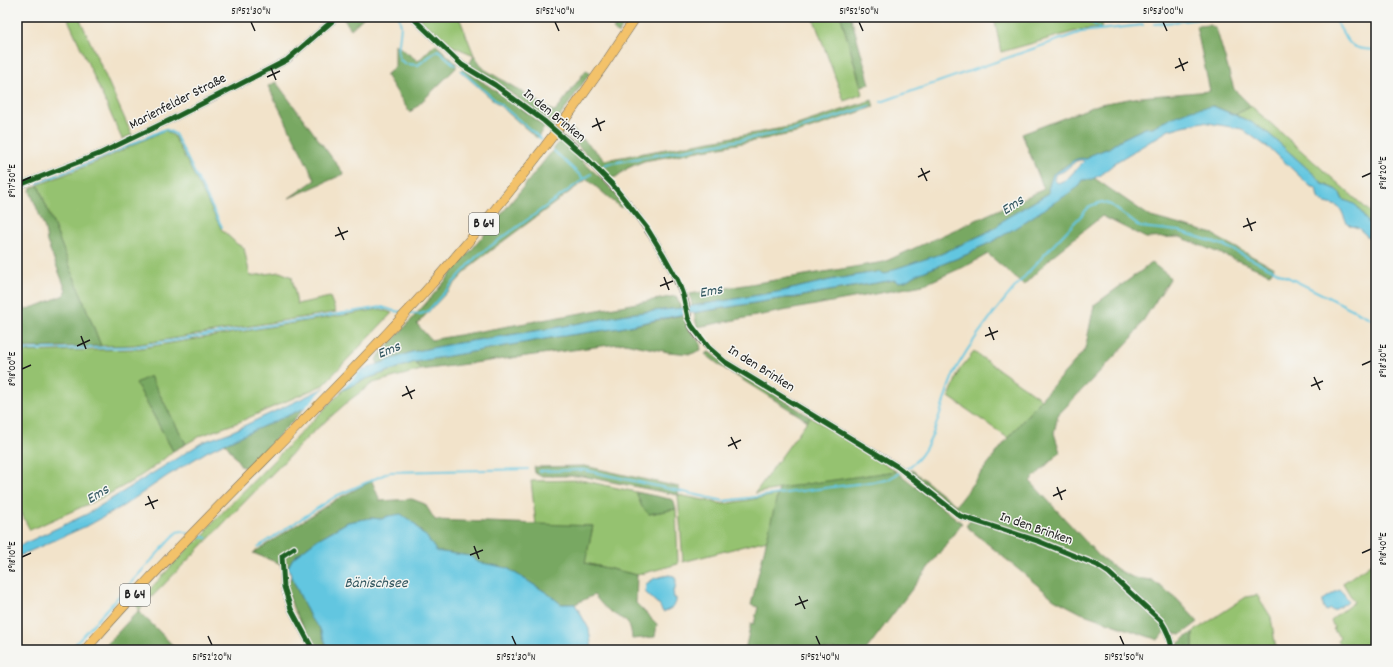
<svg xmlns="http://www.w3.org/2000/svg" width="1393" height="667" font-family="Dekko,sans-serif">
<rect width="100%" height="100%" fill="#f6f6f2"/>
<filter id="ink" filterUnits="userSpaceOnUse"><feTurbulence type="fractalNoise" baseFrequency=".025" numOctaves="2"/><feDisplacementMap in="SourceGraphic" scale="8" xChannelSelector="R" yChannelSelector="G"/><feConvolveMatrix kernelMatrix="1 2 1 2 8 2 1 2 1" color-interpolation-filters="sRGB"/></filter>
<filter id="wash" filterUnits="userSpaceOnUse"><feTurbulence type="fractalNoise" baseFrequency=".012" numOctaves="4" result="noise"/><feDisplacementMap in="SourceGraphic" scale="16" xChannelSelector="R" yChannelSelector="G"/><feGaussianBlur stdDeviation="0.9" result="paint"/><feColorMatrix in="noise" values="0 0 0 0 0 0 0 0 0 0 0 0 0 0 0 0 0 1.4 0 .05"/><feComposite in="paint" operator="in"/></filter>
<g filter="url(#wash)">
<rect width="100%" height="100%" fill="#f2e3ca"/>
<!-- green -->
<g fill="#95c270" stroke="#586f46">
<path d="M67,17H79L132,135L122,139Z"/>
<path d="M416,17H459L474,55L445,43Z"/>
<path d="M813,17H841L863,94L844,101Z"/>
<path d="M994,17H1096L1102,21L1101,28L1080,30L1001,52Z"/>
<path d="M1251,106L1376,217V229C1373,226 1369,224 1366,220C1357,208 1361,205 1343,200L1340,193L1327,185L1321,183L1320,180L1268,133L1251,122L1235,115Z"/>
<path d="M165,130L174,136L222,230L237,244L244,248L250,276L280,272L292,277L297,304L330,297L336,312L134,345L101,346L38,185L102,160Z"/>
<path d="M381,309L392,313L323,385L239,422L200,436L186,444L150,377L136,383L173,451C133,488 80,507 30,530L17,505V352L135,349Z"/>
<path d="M974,352L1041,399L1008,438L949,397L960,369Z"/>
<path d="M415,362L421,370L373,383L351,399L311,434L138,611L137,603L194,542H197L208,531L206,530L214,521L344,389L366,379Z"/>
<path d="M810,417L896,471L755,493Z"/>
<path d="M581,480L636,492L642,507L649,514L676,509L678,564L637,575L585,563L593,526L536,525L531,481Z"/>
<path d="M678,495L724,504L778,495L767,540L683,562Z"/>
<path d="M1376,560V650H1337L1341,646L1337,641L1340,638L1333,629L1334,628L1331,620L1354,602L1343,583Z"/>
<path d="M1257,595L1271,617L1276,650H1193V632L1246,597Z"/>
</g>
<!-- forest -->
<g fill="#78a862" stroke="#4a623f">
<path d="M342,17H364L351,29Z"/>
<path d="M621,17H628L618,34L613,29Z"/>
<path d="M841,17H851L870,84L861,86Z"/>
<path d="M1209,25L1214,27L1217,31L1234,89L1251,106L1235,115L1213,106L1163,121L1153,127L1145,128L1120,140L1109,148L1101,151L1087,159C1078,157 1055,170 1052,178C1050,181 1048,189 1049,193L1003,220L999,225L986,233L941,254L899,268L886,274L876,272L830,280L783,291L692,306L690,294L884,262L1044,189L1022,134L1100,104L1140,97L1210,91L1196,26Z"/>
<path d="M395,44L418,61L435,44L456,63V68L410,113L386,75L395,67Z"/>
<path d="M474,55L484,69L555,112L586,70L590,73L554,125L497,83L469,65Z"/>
<path d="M464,69L522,109L545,127L537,138L460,71Z"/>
<path d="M276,82L344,174L289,198L315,180L268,86Z"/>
<path d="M872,100L874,107L797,133L644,161L628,168L616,177L610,178L568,136L572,129L605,160L794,126Z"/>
<path d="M560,141L602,179L625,204L621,208L587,179L474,263L417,324L431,340L676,296L681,308L627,314L554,328L452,344L412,352L378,364L376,359C440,289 501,216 560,141Z"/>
<path d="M1094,178L1151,217L1214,234L1218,238L1274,268L1270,274L1180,237L1146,238L1102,216L1056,253L1024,285L988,254L970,264L923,285L697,327L694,313L785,298H797L811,294L894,280L898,282L905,281L920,273L968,254C974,248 985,246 993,241C1019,227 1044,208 1070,193L1077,187L1083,180Z"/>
<path d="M38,185L101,346L17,348V312L40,305L64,295L66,290L47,242L45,229L30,191L31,188Z"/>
<path d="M1152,263L1169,276L1170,279L1132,338L1058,415L1054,433L1060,452L1030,481L1099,556L1120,571L1134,578L1152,580L1177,599L1198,622L1181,635L1172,633L1168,627L1158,640L1081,613L1054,599L966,526L973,517L958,510L909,472L912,470L956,505L1008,438L1041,399L1085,350L1094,305Z"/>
<path d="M683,315L688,328L700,343L701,350L691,354L668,352L625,343L421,370L415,362L556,337L620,328Z"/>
<path d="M709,352L810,417L808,421L722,367L705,354Z"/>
<path d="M150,376L186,444L173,451L136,383Z"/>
<path d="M305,408L248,468L242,467L225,443Z"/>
<path d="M585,466L679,487L678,495L582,476H540L535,473L534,467Z"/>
<path d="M896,471L962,523L866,650H745L751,623L754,624L758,607L751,605L779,488Z"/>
<path d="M372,481L380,501L412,499L425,504L435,520L593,526L585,563L637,575L636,603L657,624L655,637L632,639C631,617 621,621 607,609C602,605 598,600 594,595L575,604H561L547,593L507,568L478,562L470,556L443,552H437L415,524L388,516L382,519L371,518L348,522L337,528L318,539L293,558L288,567L253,553L337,499Z"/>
<path d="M636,492L670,499L674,501L676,509L649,514L642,507Z"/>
<path d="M291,576L311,619L319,627L327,646L330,650H316L293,608L286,586Z"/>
<path d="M138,611L157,629L177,650H101Z"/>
<path d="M1193,632V650H1176V645Z"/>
</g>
<!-- water -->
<g fill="#62c6e0" stroke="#3f717e" fill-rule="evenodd">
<path d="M1213,106L1251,122L1268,133L1320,180L1321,183C1332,189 1337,186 1343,200C1361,205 1357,208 1366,220C1369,224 1373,226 1376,229V244L1358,228L1349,225C1344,220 1344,215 1341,210C1336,202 1323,206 1318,198C1317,195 1317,191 1316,188L1310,186L1273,151L1242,129L1203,122L1183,126L1169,130L1116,162L1101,175L1092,179L1083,180L1078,187L1070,193C1044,208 1019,227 993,241C985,246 974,248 968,254L920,273L905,281L898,282L894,280C870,284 846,288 822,292C808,294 799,298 785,298L674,316L620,328L556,337L415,362L366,379L305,408L225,443L208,451L167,476L123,506L91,524L17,557V547L87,514L203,442L231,432L362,370L412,352L452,344L554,328L627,314L681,308L783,291L830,280L876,272L886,274L894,269L941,254L986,233L999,225L1003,220L1049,193L1048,189L1053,174C1056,172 1059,171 1062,169C1071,163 1075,156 1087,159L1091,155L1109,148L1120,140L1145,128L1153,127L1163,121L1191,110ZM1081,160L1084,161L1067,179L1058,183L1054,180L1055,175L1064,171L1076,161Z"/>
<path d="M401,514L415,524L421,533L426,536L437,552H442L470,556L478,562L507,568L547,593L561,604H575L589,629L592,650H330L327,646L319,627L311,619L291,576L288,567L293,558L318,539L348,522L371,518L382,519L388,516Z"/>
<path d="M669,575L674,576L676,580L675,590H673L674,598H676C677,607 670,609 663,612L659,605L645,592L646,584L655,578Z"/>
<path d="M1340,590L1344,594L1348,600L1347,602L1333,611L1330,609L1326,611L1323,606V600L1337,591Z"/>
</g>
<!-- pier -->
<path fill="#f2e3ca" d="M364,367L337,395L302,411L328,384Z"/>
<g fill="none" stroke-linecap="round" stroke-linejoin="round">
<!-- stream -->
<g stroke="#62c6e0" stroke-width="2">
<path d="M399,17L401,26L398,52L400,60L406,64L418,65L438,50L455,65"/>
<path d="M1084,17L1098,27L1100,30"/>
<path d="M1332,17C1351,39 1341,49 1376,50"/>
<path d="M1155,24L1218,17"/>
<path d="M461,71L541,139"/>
<path d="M881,102L1081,32L1143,25"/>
<path d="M553,150L583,178"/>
<path d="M602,167L607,164L795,130L870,106"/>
<path d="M37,183L101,158L165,129L175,134L222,227"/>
<path d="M410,313L420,314L427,312L477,256L591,174"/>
<path d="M17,350L134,347L382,307L394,311L402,312"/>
<path d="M907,469C910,466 913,464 916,461C938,439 942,395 957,367C991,307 1043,257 1090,206L1102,202L1111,205L1140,227L1179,231L1223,245L1376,321"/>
<path d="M539,471L584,470L724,501L887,480L899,473"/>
<path d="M196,535L207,538"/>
<path d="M258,547L336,496L390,472L528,469"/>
<path d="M70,650L177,532L182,531L188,533"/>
</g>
</g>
</g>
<g filter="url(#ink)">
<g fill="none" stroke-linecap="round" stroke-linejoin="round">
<defs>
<g id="minor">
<path d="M412,17L462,65L495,85L544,121"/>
<path d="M570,143C606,176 638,211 663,254C670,267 678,280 683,295C687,305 686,317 692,327C700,341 713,352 725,362L898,467L960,516L1038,541L1097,565L1109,573L1161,621C1167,630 1171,639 1172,650"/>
<path d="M17,186L99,154L172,119L287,60L337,17"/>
<path d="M294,548L282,556L284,587L291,609L313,650"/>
</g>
<path id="primary" d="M85,650C189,530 307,422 414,304C495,214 570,119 636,17"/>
</defs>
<!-- minor casing -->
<use href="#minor" stroke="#676259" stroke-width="8"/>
<!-- primary casing -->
<use href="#primary" stroke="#676259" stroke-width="10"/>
<!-- minor -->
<use href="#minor" stroke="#fff" stroke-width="6"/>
<!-- primary -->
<use href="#primary" stroke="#f3c26a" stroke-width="9"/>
<defs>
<path id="minor-bridge" d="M544,121L570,143"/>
</defs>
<!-- minor-bridge casing -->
<use href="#minor-bridge" stroke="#676259" stroke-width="8" stroke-linecap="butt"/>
<!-- minor-bridge -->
<use href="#minor-bridge" stroke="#fff" stroke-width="6"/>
<defs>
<g id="cycleway">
<path d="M412,17L462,65L495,85L544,121L586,158L612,184L647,228L663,254L678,281L683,295L688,318L692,326L709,348L725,362L898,467L960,516L1038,541L1097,565L1109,573L1161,621C1167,630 1171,639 1172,650"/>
<path d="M17,186L99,154L172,119L287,60L337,17"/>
<path d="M294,548L282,556L284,587L291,609L313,650"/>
</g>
</defs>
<!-- cycleway casing -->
<use href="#cycleway" stroke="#f6f6f2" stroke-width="8"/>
<!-- cycleway -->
<use href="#cycleway" stroke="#1b5e20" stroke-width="5"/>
</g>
</g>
<!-- ticks -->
<path fill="none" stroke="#1c1c1c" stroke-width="1.5" d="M251,22L255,31M555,22L559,31M859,22L863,31M1163,22L1167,31M1179,58L1184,71M271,68L276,80M1175,68L1188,62M267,77L280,71M596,118L601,131M592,127L605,121M921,168L927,181M918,177L930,171M1362,177L1371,173M22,181L31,177M1247,218L1252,231M338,227L344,240M1243,227L1256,222M335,236L348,231M664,277L669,290M660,286L673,281M989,327L994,340M81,336L86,349M985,336L998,331M77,346L90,340M1362,365L1371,361M22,369L31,365M1314,377L1320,390M406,386L412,399M1311,386L1323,381M402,396L415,390M731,437L737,449M728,446L741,440M1057,487L1062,500M148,496L154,509M1053,496L1066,490M145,505L158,500M474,546L479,559M1362,553L1371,549M470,555L483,550M22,557L31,553M799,596L805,609M795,605L808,600M208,636L212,645M512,636L516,645M816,636L820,645M1120,636L1124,645"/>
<g text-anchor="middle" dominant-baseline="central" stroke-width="3" stroke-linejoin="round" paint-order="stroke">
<!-- shield labels -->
<g fill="#f6f6f2" stroke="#5d5d5c" stroke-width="1">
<rect x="469" y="213" width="30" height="22" rx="3"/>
<rect x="120" y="584" width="30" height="22" rx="3"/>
</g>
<g font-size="13" font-weight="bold" fill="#1c1c1c">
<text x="484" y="224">B 64</text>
<text x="135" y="595">B 64</text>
</g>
<!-- street labels -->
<g font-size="14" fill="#1c1c1c" stroke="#f6f6f2">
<text transform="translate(178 102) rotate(-27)">Marienfelder Straße</text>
<text transform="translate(554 116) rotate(39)">In den Brinken</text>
<text transform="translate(761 369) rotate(32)">In den Brinken</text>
<text transform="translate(1036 529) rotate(19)">In den Brinken</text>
</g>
<!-- water labels -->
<g font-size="15" font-style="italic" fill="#345861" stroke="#f6f6f2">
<text transform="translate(1013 206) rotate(-34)">Ems</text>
<text transform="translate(711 292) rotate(-10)">Ems</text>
<text transform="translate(389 351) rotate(-23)">Ems</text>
<text transform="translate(98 495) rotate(-32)">Ems</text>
<text x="376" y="584">Bänischsee</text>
</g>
</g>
<!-- margin -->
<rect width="1393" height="667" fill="none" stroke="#f6f6f2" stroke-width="44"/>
<rect x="22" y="22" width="1349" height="623" fill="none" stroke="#1c1c1c" stroke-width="1.5"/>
<g font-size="10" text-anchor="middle" fill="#1c1c1c">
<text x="251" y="14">51°52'30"N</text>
<text x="555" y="14">51°52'40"N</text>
<text x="859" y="14">51°52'50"N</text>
<text x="1163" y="14">51°53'00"N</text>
<text transform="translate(1382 173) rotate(-90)" y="4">8°18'20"E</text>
<text transform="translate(11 181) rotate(-90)" y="4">8°17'50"E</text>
<text transform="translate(1382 361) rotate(-90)" y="4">8°18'30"E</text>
<text transform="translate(11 369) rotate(-90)" y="4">8°18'00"E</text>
<text transform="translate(1382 549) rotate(-90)" y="4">8°18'40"E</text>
<text transform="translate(11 557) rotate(-90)" y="4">8°18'10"E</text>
<text x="212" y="660">51°52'20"N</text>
<text x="516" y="660">51°52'30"N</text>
<text x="820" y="660">51°52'40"N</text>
<text x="1124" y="660">51°52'50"N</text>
</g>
</svg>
